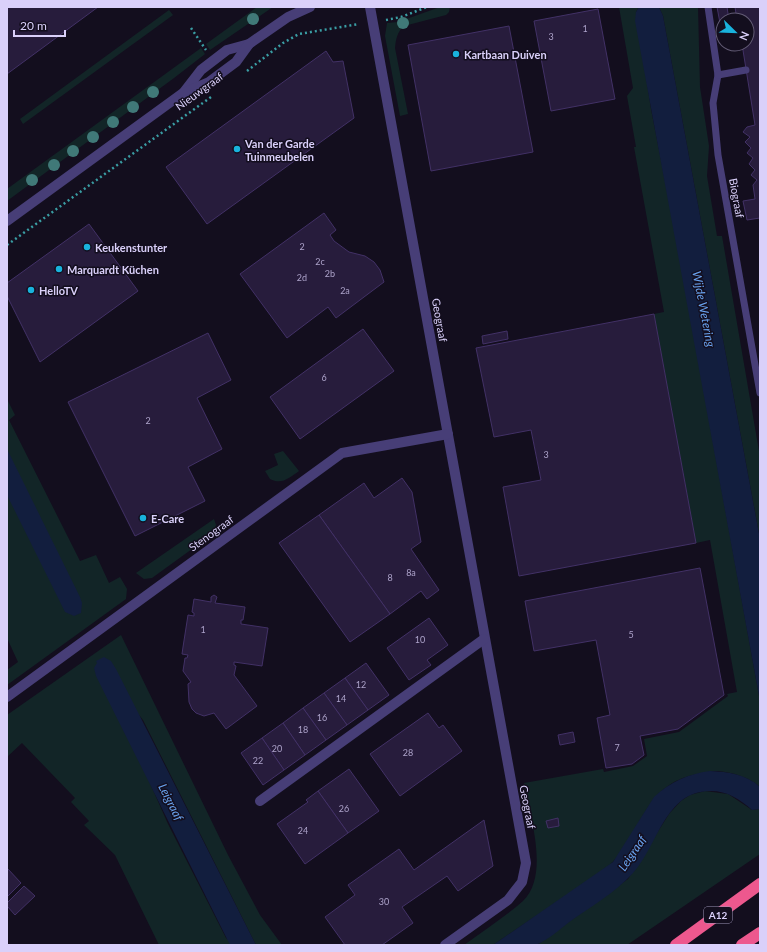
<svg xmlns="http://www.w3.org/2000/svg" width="767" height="952" font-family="Lato,sans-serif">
<rect width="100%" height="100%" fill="#130e1e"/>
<!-- green -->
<g fill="#122527">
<path d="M257,7H273L210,50L206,44Z"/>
<path d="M440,7H450L449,12L446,15L404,26C397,32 396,39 395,48L408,114L400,116L385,36L387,23L398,22Z"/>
<path d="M619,7H639L636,12L651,109L674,227L760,701V787C748,776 733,773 718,771C709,771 702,773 693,775C640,787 641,841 604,870L493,945H464C483,931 505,917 523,901C550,875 530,816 524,783L603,769L604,772L633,766L647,756L644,739L679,732L728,696L727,694L737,692L710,540L696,543L654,314L664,312L634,147H636L627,96L633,88Z"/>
<path d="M659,7H698L700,87L709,146L707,176L717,236H722L760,457V539L663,16Z"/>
<path d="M169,10L173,15L23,124L20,119Z"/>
<path d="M201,48L205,54L174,78L7,201V189Z"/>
<path d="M7,399L15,415L9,420L80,561L96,555L109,583L120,577L127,589L126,599L7,685V670L18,662L7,638V489L80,611L7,458Z"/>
<path d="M283,451L299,471C289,478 282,485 270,479L265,471L278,465L274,454Z"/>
<path d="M214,519L216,525L214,533L152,578L144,579L136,573Z"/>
<path d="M121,635L228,855L260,915L282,945H256L143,720L97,663L168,824L226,938L234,945H159L115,855L84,825L89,821L71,802L75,798L22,743L7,757V715Z"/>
<path d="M705,791L728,794L752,810L760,809V854L627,945H537L628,879L669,814L681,801L690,795Z"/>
</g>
<!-- water -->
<g fill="#121e3e">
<path d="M639,7H659L663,16L760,539V701L635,21L636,12Z"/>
<path d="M7,449L80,597L82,603L81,613L74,616L65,612L7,495Z"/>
<path d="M104,657L111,661L116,669L256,945H230L96,676L94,668L97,663L96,661Z"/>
<path d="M710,771C728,772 746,774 760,787V809L752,810C740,799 727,791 711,791C665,790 658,846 633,873C615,893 590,907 568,923C559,930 549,939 538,944C530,948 503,945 493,945L613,862L654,797C670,782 688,774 710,771Z"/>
</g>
<!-- building -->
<g fill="#271c3c" stroke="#423166">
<path d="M7,7H98L7,74Z"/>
<path d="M717,7H727L729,20H723V22L720,23Z"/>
<path d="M735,7H760V218L747,220L743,201L755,199L753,185L757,180L751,175L755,170L749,164L753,158L747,153L751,148L745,142L750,137L743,132L747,127L755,125L742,44H747V20H737Z"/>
<path d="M598,9L615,99L551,111L534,21Z"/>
<path d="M509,26L533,152L431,171L408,45Z"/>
<path d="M326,51L333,62L343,61L354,118L207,224L166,167Z"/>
<path d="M324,213L336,230L330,235L334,241L349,252L365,256L374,262L380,270L384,282L336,318L328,307L287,338L240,274Z"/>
<path d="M89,224L138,291L40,362L7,296V283Z"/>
<path d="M654,314L696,543L519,576L503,487L541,480L531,430L494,437L476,348Z"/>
<path d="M363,329L394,371L300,439L270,397Z"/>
<path d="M507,331L508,339L483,344L482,336Z"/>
<path d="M208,333L231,380L197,398L222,449L188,467L205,501L135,536L68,402Z"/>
<path d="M402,478L412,492L421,542L411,549L439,590L427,599L421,591L390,614L319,515L364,483L374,498Z"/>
<path d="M319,515L390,614L350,642L279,543Z"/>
<path d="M700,568L724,695L678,729L640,736L644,755L632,764L606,768L597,718L610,715L596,640L534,651L525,601Z"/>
<path d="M214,595L217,597L215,603L245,607L243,620H241V624L268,628L262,666L234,662V665L236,666L234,675L257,706L226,729L214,713L204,716L196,713L192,709L189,702L188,684L191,682L183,671L185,658H187L188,655L182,654L183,647L188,615L194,616V613L192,612L194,599L211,602V597Z"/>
<path d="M429,618L448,645L427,660L431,665L409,680L387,648Z"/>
<path d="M366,663L389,695L368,710L345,678Z"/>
<path d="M345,678L368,710L347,725L324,693Z"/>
<path d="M324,693L347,725L326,740L303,708Z"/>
<path d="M303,708L326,740L305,755L283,723Z"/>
<path d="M428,713L439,728L443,725L462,751L400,796L370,754Z"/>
<path d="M283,723L305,755L284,770L262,738Z"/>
<path d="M573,732L575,742L560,745L558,735Z"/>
<path d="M262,738L284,770L263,785L241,753Z"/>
<path d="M349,769L379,811L348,833L318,791Z"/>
<path d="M318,791L348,833L305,864L277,824L308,802L306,800Z"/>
<path d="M558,818L559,826L548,828L546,821Z"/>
<path d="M484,820L493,866L458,891L447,876L402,907L413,923L382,945H345L325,917L355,895L348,885L399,849L414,870Z"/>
<path d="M7,868L21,883L7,897Z"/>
<path d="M24,886L35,896L15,915L7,906V903Z"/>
</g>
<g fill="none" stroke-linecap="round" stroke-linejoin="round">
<!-- path -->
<g stroke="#3a9ea4" stroke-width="2.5" stroke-dasharray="2 3" stroke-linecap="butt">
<path d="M386,20L401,17L427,7"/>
<path d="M191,28L206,50"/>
<path d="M247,71L283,43L299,34L359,24"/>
<path d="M7,245L211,97"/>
</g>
<!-- service -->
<g stroke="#473e77" stroke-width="7">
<path d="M708,7L718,75L713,103L718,155L760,393"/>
<path d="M718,75L746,70"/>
</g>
<!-- minor -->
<g stroke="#473e77" stroke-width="10">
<path d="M370,7L526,863L522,882L508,900L445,945"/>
<path d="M7,697L342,453L448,434"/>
<path d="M260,801L484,639"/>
</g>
<!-- tertiary -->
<g stroke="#473e77" stroke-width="10">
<path d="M184,92L201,70L227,50L249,44"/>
<path d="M7,221L183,93L209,82L236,62L249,44L288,17L310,7"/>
</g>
<!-- motorway -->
<g stroke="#ed588e" stroke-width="12">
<path d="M676,945L760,884"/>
<path d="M742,945L760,933"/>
</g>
</g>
<!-- trees -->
<g fill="#407978">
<circle cx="253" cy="19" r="6"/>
<circle cx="403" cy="23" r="6"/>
<circle cx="153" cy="92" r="6"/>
<circle cx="133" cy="107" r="6"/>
<circle cx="113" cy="122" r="6"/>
<circle cx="93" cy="137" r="6"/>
<circle cx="73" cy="151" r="6"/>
<circle cx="54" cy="165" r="6"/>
<circle cx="32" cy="180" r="6"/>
</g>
<!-- markers -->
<g fill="#19b3dd" stroke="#130e1e" stroke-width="1.5">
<circle cx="456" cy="54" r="4"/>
<circle cx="237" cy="149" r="4"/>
<circle cx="87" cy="247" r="4"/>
<circle cx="59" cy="269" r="4"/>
<circle cx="31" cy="290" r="4"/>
<circle cx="143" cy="518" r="4"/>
</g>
<g text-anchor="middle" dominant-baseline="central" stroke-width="3" stroke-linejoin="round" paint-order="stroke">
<!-- number labels -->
<g font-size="9" fill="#ada3ca">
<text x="585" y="28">1</text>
<text x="551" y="36">3</text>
<text x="302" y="246">2</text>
<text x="320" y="261">2c</text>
<text x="330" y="273">2b</text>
<text x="302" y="277">2d</text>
<text x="345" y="290">2a</text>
<text x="324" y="377">6</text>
<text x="148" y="420">2</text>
<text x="546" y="454">3</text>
<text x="411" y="572">8a</text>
<text x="390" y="577">8</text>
<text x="203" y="629">1</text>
<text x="631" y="634">5</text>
<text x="420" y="639">10</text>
<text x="361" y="684">12</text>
<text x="341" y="698">14</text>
<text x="322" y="717">16</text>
<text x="303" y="729">18</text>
<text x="617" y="747">7</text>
<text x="277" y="748">20</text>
<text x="408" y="752">28</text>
<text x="258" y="760">22</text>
<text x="344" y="808">26</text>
<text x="303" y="830">24</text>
<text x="384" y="901">30</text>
</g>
<!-- shield labels -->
<rect fill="#130e1e" stroke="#9e96b8" stroke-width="1" x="704" y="907" width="28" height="16" rx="3"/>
<g font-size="10" font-weight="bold" fill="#dad0fa">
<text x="718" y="915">A12</text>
</g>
<!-- poi labels -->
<g font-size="11" font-weight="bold" fill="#dad0fa" stroke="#130e1e" text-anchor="start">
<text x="464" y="54">Kartbaan Duiven</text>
<text x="245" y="143">Van der Garde<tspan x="245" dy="13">Tuinmeubelen</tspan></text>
<text x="95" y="247">Keukenstunter</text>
<text x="67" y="269">Marquardt Küchen</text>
<text x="39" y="290">HelloTV</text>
<text x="151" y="518">E-Care</text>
</g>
<!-- street labels -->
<g font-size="11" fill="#dad0fa" stroke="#130e1e">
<text transform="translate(199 91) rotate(-36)">Nieuwgraaf</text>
<text transform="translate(737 198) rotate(80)">Biograaf</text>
<text transform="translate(440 320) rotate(80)">Geograaf</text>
<text transform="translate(211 533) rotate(-36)">Stenograaf</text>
<text transform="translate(528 807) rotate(79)">Geograaf</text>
</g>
<!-- water labels -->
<g font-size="12" font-style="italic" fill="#69a2ee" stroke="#130e1e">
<text transform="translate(704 309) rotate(79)">Wijde Wetering</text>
<text transform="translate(171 802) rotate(63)">Leigraaf</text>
<text transform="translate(632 853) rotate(-56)">Leigraaf</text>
</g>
</g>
<!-- border -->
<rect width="767" height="952" fill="none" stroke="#dad0fa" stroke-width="16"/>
<!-- north arrow -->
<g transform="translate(735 32) rotate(113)"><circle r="19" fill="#130e1e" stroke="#635c76"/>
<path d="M0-3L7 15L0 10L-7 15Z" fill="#19b3dd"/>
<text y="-6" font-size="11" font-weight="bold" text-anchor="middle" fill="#dad0fa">N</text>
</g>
<!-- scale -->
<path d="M14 30v6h51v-6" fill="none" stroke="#dad0fa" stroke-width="2"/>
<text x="20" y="30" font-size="12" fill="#dad0fa" stroke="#130e1e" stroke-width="3" paint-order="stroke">20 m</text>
</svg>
